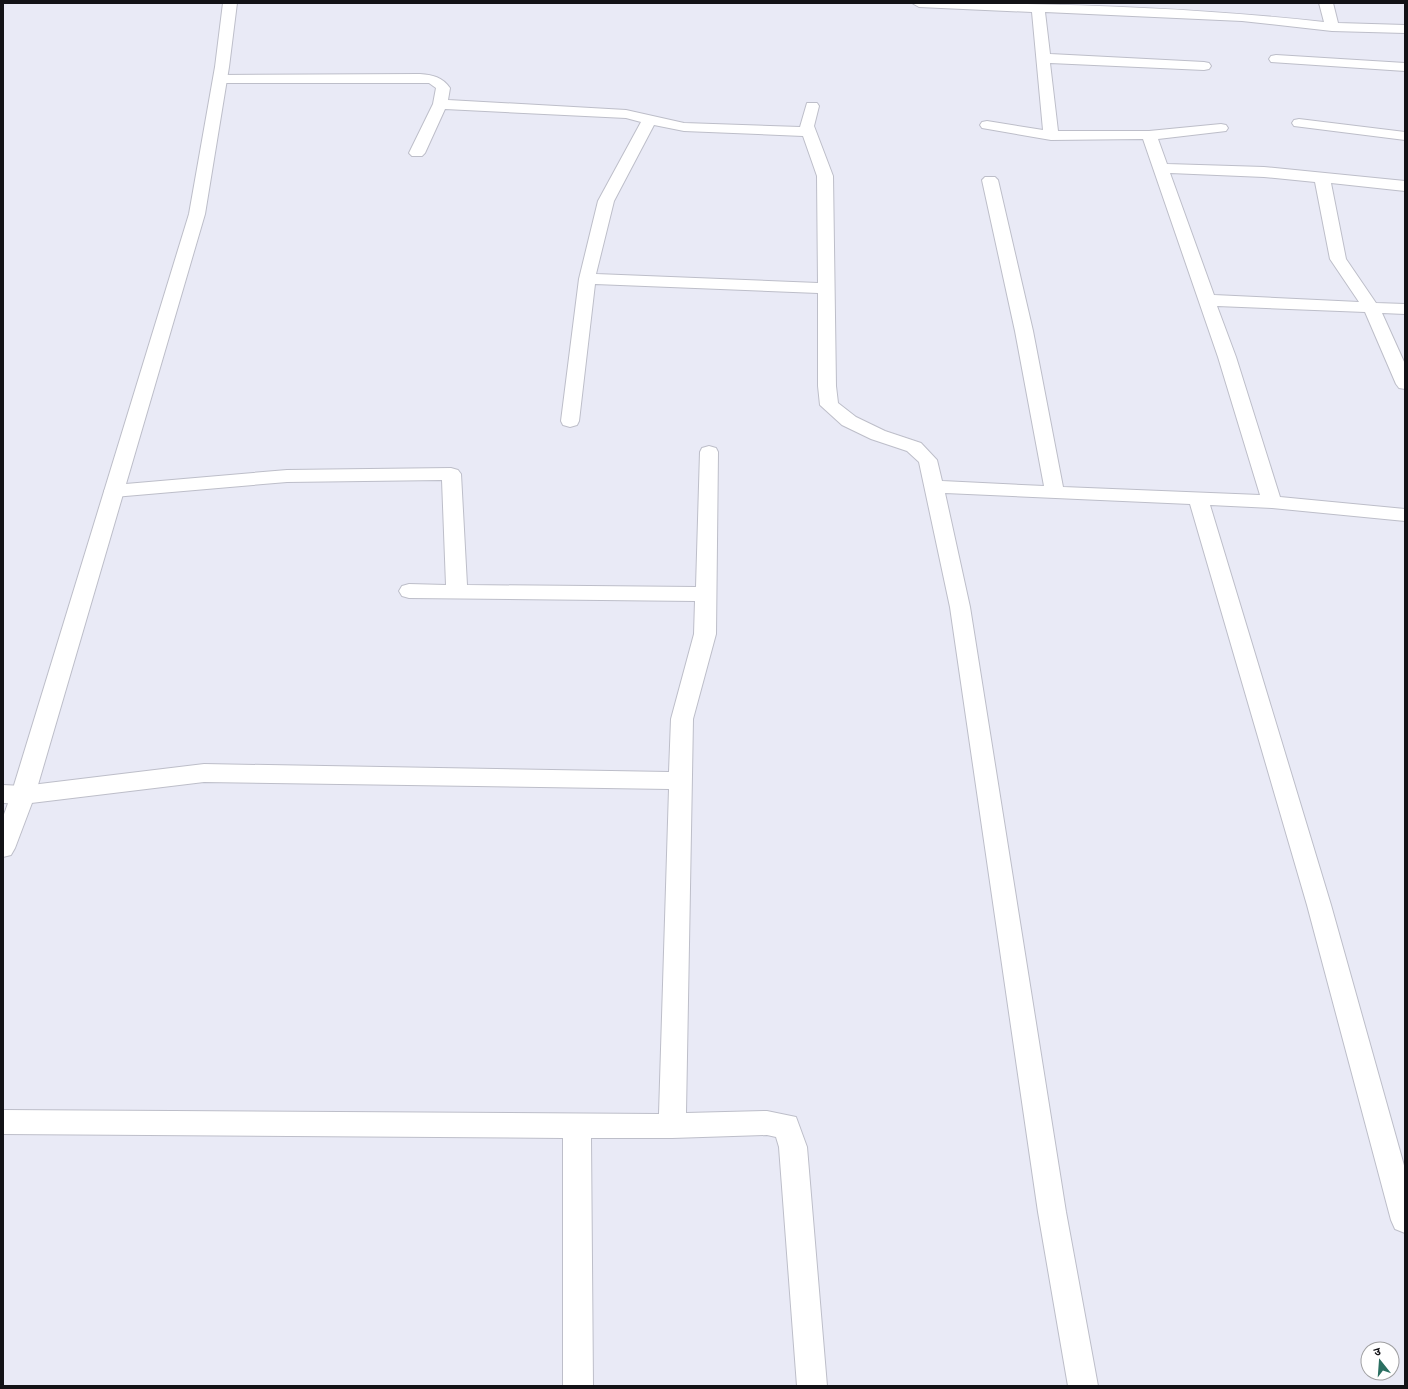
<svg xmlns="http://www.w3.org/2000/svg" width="1408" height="1389" font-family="'Archivo Narrow','Noto Sans Devanagari',sans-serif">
<rect width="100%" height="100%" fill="#e9eaf6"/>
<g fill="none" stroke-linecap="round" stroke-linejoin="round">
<defs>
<g id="minor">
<path d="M912,3C1050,3 1188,7 1324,22L1319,3H1333L1338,23L1405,25V33L1332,31L1242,21L1045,12L1050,54L1204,62L1209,63L1211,66L1209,69L1204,70L1050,63L1058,131H1149L1221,124L1226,125L1228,128L1226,131L1158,139L1167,164L1264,167L1405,181V191L1331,183L1346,259L1376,303L1405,304V314L1382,313L1405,364V389L1399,388L1396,384L1365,312L1217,306L1236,357L1280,497L1405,509V521L1272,508L1210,505L1331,905L1405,1169V1233L1395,1229L1391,1220L1307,905L1190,504L945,493L970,607L1066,1212L1098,1386H1068L1038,1212L950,607L919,462L907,451L871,439L842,425L820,405L818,386V293L595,284L579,421L577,425L570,427L563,425L561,421L579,279L598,201L641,122L626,118L445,109L425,153L422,156H412L409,153L433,104L436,88L429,83H220L215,82L213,79L215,76L220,75L420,74C433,75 442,77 450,88L448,100L626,110L684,123L800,127L807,103H817L819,106L814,126L833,176L836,386L838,403L856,417L885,431L921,443L937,460L942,481L1044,486L1015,331L982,180L985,177H995L998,180L1033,331L1063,487L1260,495L1218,357L1143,139L1051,140L982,128L980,125L982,122L987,121L1043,130L1032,12L919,7ZM654,125L684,131L803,136L817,176L818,283L596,274L614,201ZM1170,173L1264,177L1315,182L1330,259L1359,302L1214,295Z"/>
<path d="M1276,55L1405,63V71L1271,62L1269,59L1271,56Z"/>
<path d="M1299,119L1405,132V140L1294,126L1292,123L1294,120Z"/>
<path d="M709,446L716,448L718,452L716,634L693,719L686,1113L767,1111L796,1117L807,1147L827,1386H797L779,1147L776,1137L767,1135L672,1138H591L593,1386H563V1138L3,1134V1110L659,1114L669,789L204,782L23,804L3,803V785L23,786L204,764L669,772L671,719L694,634L695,601L409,598L402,596L399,591L402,586L409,584L446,585L442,480L287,482L114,497L107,495L104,491L107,487L114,485L287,470L451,468L458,470L461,474L467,585L696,587L700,452L702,448Z"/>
</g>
<path id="tertiary" d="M223,3H237L229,67L205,214L35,795L15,848L11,855L3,857V817L11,795L189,214L215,67Z"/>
</defs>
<!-- minor casing -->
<use href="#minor" stroke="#bdbec9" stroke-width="2"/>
<!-- tertiary casing -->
<use href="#tertiary" stroke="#bdbec9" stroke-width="2"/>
<!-- minor -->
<use href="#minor" fill="#fff" fill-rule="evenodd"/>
<!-- tertiary -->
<use href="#tertiary" fill="#fff" fill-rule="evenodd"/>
</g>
<!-- border -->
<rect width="1408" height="1389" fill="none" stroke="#121216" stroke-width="8"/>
<!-- north arrow -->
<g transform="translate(1380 1361) rotate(343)"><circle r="19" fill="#ffffff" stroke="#a0a0a2"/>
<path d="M0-3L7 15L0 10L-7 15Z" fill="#2b6f61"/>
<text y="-6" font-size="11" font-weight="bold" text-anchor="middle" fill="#121216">उ</text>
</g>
</svg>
